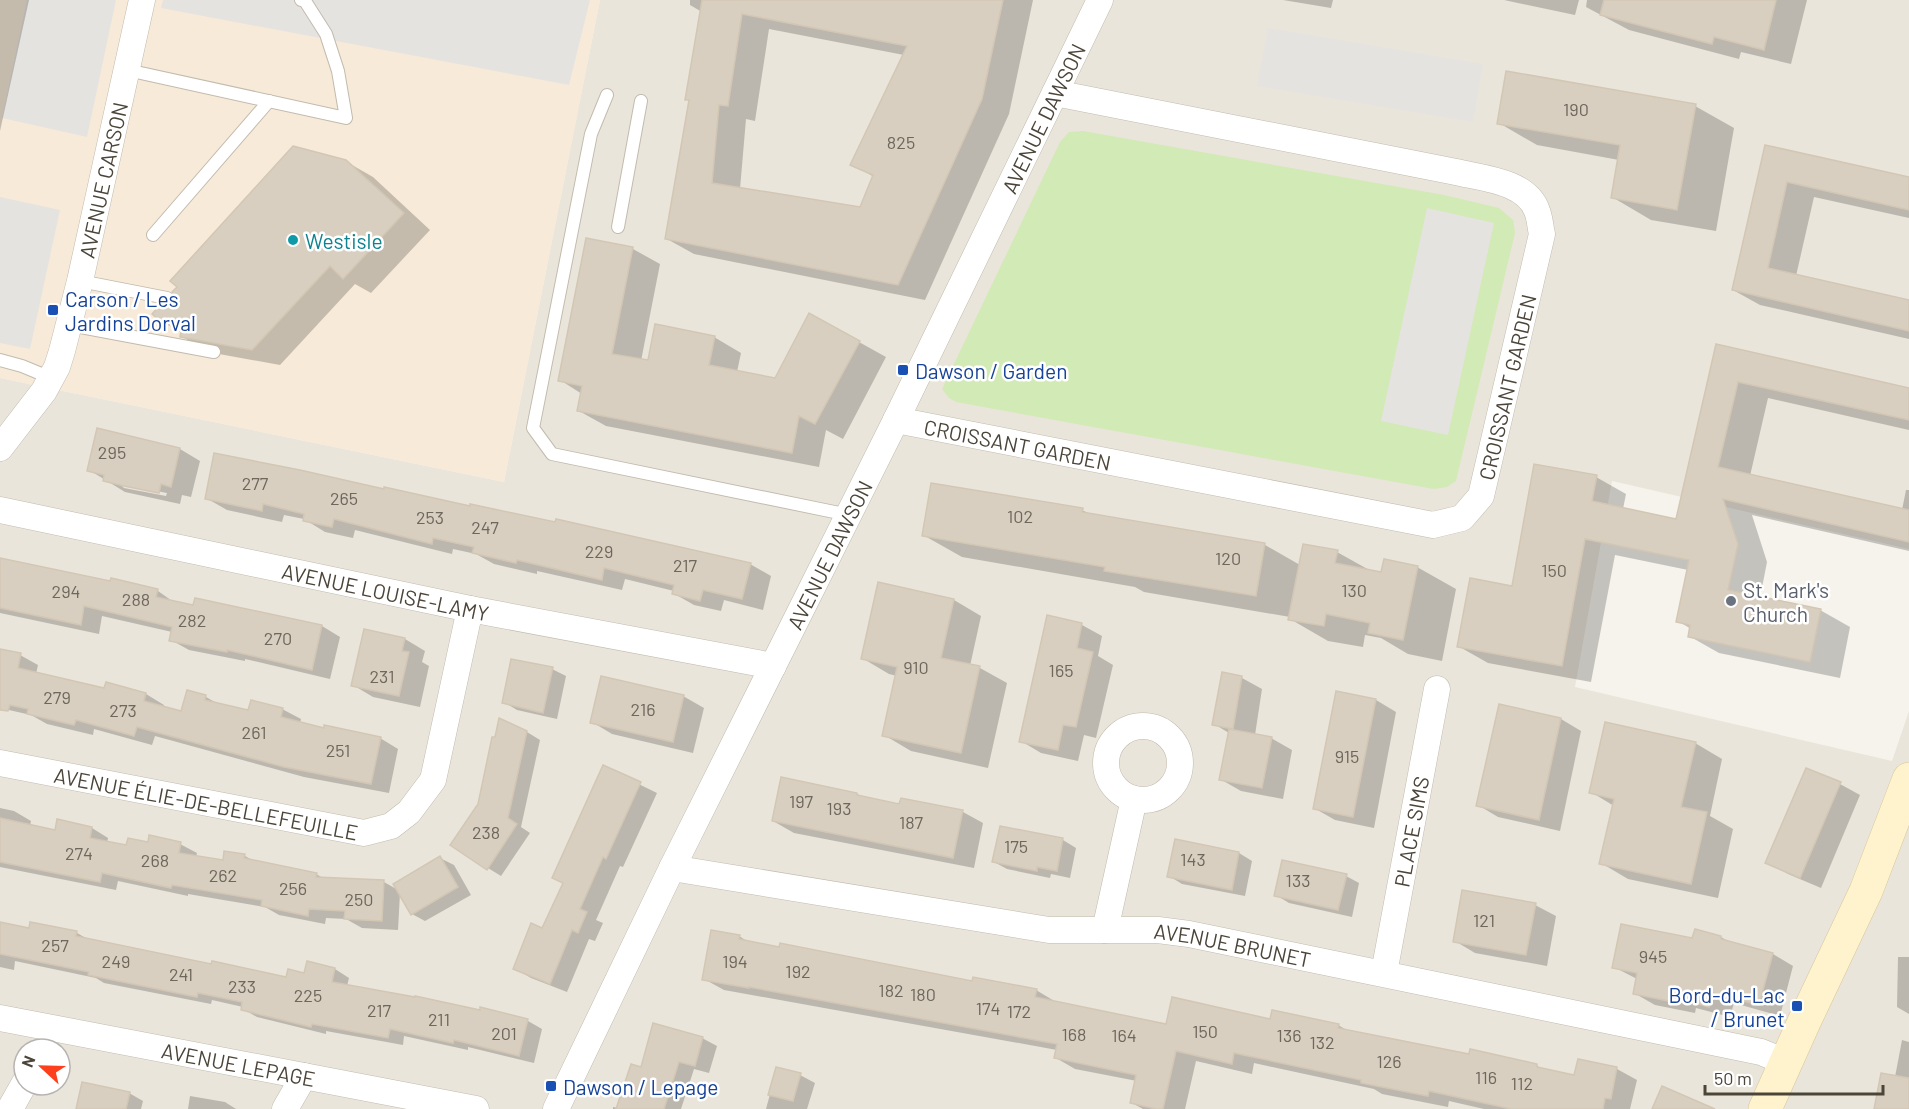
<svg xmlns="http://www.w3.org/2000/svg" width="1909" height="1109" font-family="Barlow,sans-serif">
<rect width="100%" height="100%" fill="#f6f3ec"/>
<!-- residential -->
<path fill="#eae5da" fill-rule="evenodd" d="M600,0H1909V549L1612,481L1575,687L1892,761L1909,711V1109H0V378L504,482ZM24,1049H60V1085H24Z"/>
<!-- commercial -->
<path fill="#f7ead8" d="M0,0H600L504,482L0,378Z"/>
<!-- green -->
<path fill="#d2eab5" d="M1083,131L1444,195L1499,208L1513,220L1515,233L1456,481L1447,487L1434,489L956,402L949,398L942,389L1060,142L1069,132Z"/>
<!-- parking -->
<g fill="#e5e3e0">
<path d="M27,0H116L87,137L2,118Z"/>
<path d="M163,0H590L569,85L161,8Z"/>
<path d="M1268,28L1483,64L1473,122L1257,86Z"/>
<path d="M0,197L60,210L30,349L0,343Z"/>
<path d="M1427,208L1494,223L1448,435L1381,421Z"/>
</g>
<!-- shadow -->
<g fill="#0003" fill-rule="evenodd">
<path d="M0,0H29L0,131Z"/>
<path d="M690,0H1033L1009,114L925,300L694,254L667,239L690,101L686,99L702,12L690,5ZM769,29L904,55L852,164L874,177L860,209L740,189L746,119L755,121Z"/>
<path d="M1283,0H1333L1331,8Z"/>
<path d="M1504,0H1579L1575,15Z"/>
<path d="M1587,0H1807L1791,64L1741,52L1739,59L1629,30L1586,7Z"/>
<path d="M1695,106L1734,128L1716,231L1651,220L1612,197L1619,160L1537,145L1499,123Z"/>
<path d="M1766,147L1909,179V218L1814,197L1796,276L1909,301V339L1760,305L1733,290Z"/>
<path d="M345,161L373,177L430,230L371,293L355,284L280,365L208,352L181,336L182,333L161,321L170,307Z"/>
<path d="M587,240L633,249L660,264L641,361L649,362L714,337L741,353L737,372L776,380L859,342L886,357L843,439L826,430L819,467L606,426L579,411L582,394L560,380Z"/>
<path d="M1717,346L1909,390V430L1768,398L1750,476L1902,510L1906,490H1909V551L1752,515L1767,562L1760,598L1820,610L1850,627L1840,678L1719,653L1689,636L1691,629L1678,621L1688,570L1615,555L1591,682L1488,663L1458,646L1513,588L1596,477L1626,494L1623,509L1677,521Z"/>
<path d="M180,449L200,461L191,497L182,495L180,504L125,492L89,470ZM120,484L167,493L166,496L124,488Z"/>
<path d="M385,491L750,564L771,576L763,610L724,600L721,611L694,605L673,593L674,591L625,579L622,590L537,571V574L494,564L476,554L453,549L452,554L355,530L353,538L325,532L304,519L284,515L282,522L227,510L206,498Z"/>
<path d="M1082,510L1092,515L1265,545L1300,565L1337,552L1371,571L1382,573L1417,567L1456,589L1442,661L1408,654L1381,638L1365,635L1363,647L1328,641L1290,619V617L1144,592L1135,587L962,557L923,535Z"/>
<path d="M0,559L158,591L175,603L322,626L340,637L330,679L245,659V661L189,650L171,640L172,632L102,616L99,634L0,613Z"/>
<path d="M954,600L981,616L970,666L980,668L1007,683L988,768L911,751L884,735L897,676L889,674L862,658Z"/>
<path d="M1048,617L1082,625L1102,636L1098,656L1113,665L1096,738L1084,735L1078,761L1041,753L1021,741Z"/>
<path d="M405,639L425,651L422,662L429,666L420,707L373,697L353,685Z"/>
<path d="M0,652L20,655L38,665L36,674L106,690L146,694L164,705L163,708L182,713L206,697L220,705L249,712L282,709L301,719L300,723L380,738L398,749L389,793L304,777L155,736L152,745L94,729L93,735L47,724L31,715L0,708Z"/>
<path d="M552,669L566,676L557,719L517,710L504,702Z"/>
<path d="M1223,674L1242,678L1262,689L1255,735L1271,738L1292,750L1283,799L1241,791L1220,779L1229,733L1214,724Z"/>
<path d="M1337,693L1376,700L1396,712L1374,828L1335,820L1314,808Z"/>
<path d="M683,696L704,708L693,753L612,734L592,722Z"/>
<path d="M1561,719L1581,731L1560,831L1498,817L1478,805Z"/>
<path d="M527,732L540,740L521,827L530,833L501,876L488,868Z"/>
<path d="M1695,743L1722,759L1710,816L1733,829L1718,898L1628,879L1601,863L1614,806L1591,792Z"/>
<path d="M604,767L657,793L623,867L620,866L596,920L603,923L595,941L589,939L567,992L531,978L514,968L543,930L564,884L554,878Z"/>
<path d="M1840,784L1860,795L1821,888L1788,874L1767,862Z"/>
<path d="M857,794L864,798L901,806L963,812L983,823L974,868L794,833L773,821Z"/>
<path d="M0,808L14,811L31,821L30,826L56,832L92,828L108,838L107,843L128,847L149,844H180L197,853L196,857L224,862L225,853L245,856L254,861L316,874L325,879L384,882L398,890L440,858L454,865L471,895L425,921L412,914L400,893L398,930L362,928L346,919L326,918L325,924L279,915L265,907L188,894V896L118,881L116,890L0,867Z"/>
<path d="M1063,840L1076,848L1070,878L1051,874L1050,878L1007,869L994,862Z"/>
<path d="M1239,853L1252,861L1245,896L1182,884L1169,876Z"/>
<path d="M1346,876L1359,883L1352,917L1289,903L1276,895Z"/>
<path d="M1535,905L1556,916L1547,966L1475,953L1455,941Z"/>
<path d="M31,923L77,933L91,941L287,979L305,975L308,963L335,969L349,978L347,986L481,1012V1009L528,1021L542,1029L534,1063L468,1047V1050L404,1036L403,1045L326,1031V1034L257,1017L243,1009V1007L212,1000L211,1004L104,983L96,978L15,961L14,970L0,967V924L30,929Z"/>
<path d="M739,936L750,943L973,982L1036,990L1056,1002L1167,1025L1271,1021L1338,1025L1350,1032L1471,1055L1537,1066L1545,1070L1575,1077L1579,1060L1617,1069L1637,1080L1630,1109H1484L1449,1101L1448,1107L1382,1094L1374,1089L1254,1063L1252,1074L1196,1061L1185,1109H1143L1132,1103L1137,1081L1075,1069L1056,1058L1057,1050L724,990L704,979Z"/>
<path d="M1721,937L1731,943L1773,954L1793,966L1780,1016L1734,1003L1730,1017L1696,1008L1695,1013L1655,1005L1634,993L1637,979L1614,967L1693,940Z"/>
<path d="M1898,957H1909V1014L1897,1007Z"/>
<path d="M702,1038L717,1046L709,1073L694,1069L681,1109H613V1107L618,1108L642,1069Z"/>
<path d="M1902,1040L1909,1042V1109H1878L1895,1077Z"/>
<path d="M777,1068L800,1075L815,1083L807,1109H766Z"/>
<path d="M129,1093L143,1101L141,1109H77Z"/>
<path d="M190,1096L225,1102L236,1109H188Z"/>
</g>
<!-- building -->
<g fill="#d8cfc1" stroke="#d3c7b4" stroke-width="1.5" fill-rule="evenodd">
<path d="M702,0H1003L982,99L898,285L665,239L689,100H685ZM742,14L907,46L850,165L873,175L860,207L712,183L719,105L728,106Z"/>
<path d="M1604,0H1776L1764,50L1714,37L1712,44L1600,15Z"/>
<path d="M1506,71L1696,104L1677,210L1611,198L1620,145L1497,124Z"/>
<path d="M1765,145L1909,177V210L1787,182L1768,268L1909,300V331L1732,290Z"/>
<path d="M293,146L346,160L404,213L343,279L330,266L252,350L180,337L182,326L161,322L152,314L160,305L169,306L174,303L175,296L172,292L177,287L170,281Z"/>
<path d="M586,238L633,247L612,354L648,360L655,324L715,336L709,365L775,378L809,313L860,341L815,424L799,416L792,453L577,411L582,386L558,381Z"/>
<path d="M1716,344L1909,388V420L1738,382L1718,467L1909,510V542L1723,499L1738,544L1728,590L1821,609L1810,662L1688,637L1690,625L1676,622L1689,560L1585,539L1562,666L1457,647L1470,578L1512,586L1534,464L1597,475L1592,501L1676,519Z"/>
<path d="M97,428L180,448L171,487L161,484L159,493L124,486L103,481L104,475L87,471Z"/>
<path d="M214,453L300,470L384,489V487L470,506V504L555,522L556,519L751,563L742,599L703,590L700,601L672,594L674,585L604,568L602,580L517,560L516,563L472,553L474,547L433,538L432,544L334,519L332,527L303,521L304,514L263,504L262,511L205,499Z"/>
<path d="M931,483L1083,508L1082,512L1265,543L1256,596L1104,571L1105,567L922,536Z"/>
<path d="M1303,544L1338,550L1335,563L1381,572L1384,559L1418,566L1403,640L1368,633L1370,623L1326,614L1324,626L1288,620Z"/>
<path d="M0,558L110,581L111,578L158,589L156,597L193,605L195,598L322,625L312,670L227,650V652L169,641L172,627L84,606L81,625L0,608Z"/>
<path d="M878,582L954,599L941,658L980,666L961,753L882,736L897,667L861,659Z"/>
<path d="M1047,615L1082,623L1077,648L1093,652L1076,727L1063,725L1058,750L1019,742Z"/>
<path d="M364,629L405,638L402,651L409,652L399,696L351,686Z"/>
<path d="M0,649L21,653L18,668L104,688L106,682L146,693L144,701L181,711L187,690L206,695L205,700L248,710L251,700L283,708L281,717L324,728V725L381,737L371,784L284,767L137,727L134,736L76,720L74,725L27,714L28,709L10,705L8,711L0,710Z"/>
<path d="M511,659L553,667L543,713L502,703Z"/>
<path d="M1222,672L1242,676L1233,729L1212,725Z"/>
<path d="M601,676L684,695L673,742L590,723Z"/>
<path d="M1336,691L1376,699L1353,817L1313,809Z"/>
<path d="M1499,704L1561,718L1539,820L1476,806Z"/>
<path d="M499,718L527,731L508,818L517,824L487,870L450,845L478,804L492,737H495Z"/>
<path d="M1605,722L1696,742L1681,807L1707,812L1691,884L1599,864L1614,799L1589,793Z"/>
<path d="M1229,729L1272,737L1262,788L1219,780Z"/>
<path d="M603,765L641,782L606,859L603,857L580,909L587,912L578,933L572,930L550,984L513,969L531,923L542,928L563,883L552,878Z"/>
<path d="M1806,768L1841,782L1800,878L1765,863Z"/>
<path d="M781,777L857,793V795L899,804L901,798L963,810L953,858L772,821Z"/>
<path d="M0,818L55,830L57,819L92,827L90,838L126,845L128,838L148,842L149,835L181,842L179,853L223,860L224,851L245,854L244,858L317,873L316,877L384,880L382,921L344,919L345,911L309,909L308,916L261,906L262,900L172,885L171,888L102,873L100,882L0,862Z"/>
<path d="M1000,826L1063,838L1057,871L1037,867V871L992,862Z"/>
<path d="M1175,839L1239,852L1232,890L1167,877Z"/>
<path d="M440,856L458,887L411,915L393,884Z"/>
<path d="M1282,860L1347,874L1338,910L1274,896Z"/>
<path d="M1462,890L1536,903L1526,955L1453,942Z"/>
<path d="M0,922L29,928L30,922L77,931L76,936L211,964L212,961L286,977L288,969L304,973L307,961L335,968L332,982L415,997V996L480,1010V1007L528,1019L519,1056L454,1040L453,1043L390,1029L388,1038L312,1024L311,1027L241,1010L242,1002L198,993L197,997L88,975L89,972L0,954Z"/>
<path d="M1621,924L1692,938L1695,929L1721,936V939L1773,953L1759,1005L1713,993L1709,1007L1675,997L1674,1002L1633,994L1637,973L1612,968Z"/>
<path d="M711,930L740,935L739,939L779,947L780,943L972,981L973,977L1037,989L1035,997L1166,1024L1172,997L1270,1019L1272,1010L1339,1024L1338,1028L1469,1054L1470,1049L1537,1064V1067L1574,1075L1578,1059L1617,1067L1611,1099L1605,1098L1603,1109H1511L1429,1091L1428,1096L1361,1083V1080L1234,1053L1232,1064L1176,1051L1163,1109H1156L1130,1103L1136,1075L1054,1058L1057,1044L749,987V988L702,980Z"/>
<path d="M653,1023L703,1037L695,1066L679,1062L664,1109H616L631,1064L641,1067Z"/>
<path d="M776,1067L801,1073L793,1101L768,1095Z"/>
<path d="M1881,1073L1909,1078V1109H1874Z"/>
<path d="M82,1082L130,1092L126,1109H76Z"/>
<path d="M1662,1086L1715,1109H1652Z"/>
</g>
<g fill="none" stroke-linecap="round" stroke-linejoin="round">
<defs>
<g id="lane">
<path d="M127,70L346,118L338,71L326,34L305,1L301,0"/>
<path d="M607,95L591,134L533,428L552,454L849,515"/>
<path d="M618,227L641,101"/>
<path d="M153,235L269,101"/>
<path d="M80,281L167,298"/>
<path d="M70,325L214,352"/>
<path d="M0,360L22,366L51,378"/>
</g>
<g id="street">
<path id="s1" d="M896,420L1433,525L1462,518L1481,496L1542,234C1540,226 1540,218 1537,211C1527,181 1481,178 1456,172L1055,93"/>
<path id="s2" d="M0,448L44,391L57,367L62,351L80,281L142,0"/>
<path id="s3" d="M0,510L470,609L773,666"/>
<circle cx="1143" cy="763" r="37"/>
<path id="s4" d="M0,763L364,833L391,826L409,812L433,780L470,609"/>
<path id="s5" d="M672,868L1049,930H1158L1189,934L1761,1052L1785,1062"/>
<path d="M1105,930L1134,799"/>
<path id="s6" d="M1384,973L1437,689"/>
<path id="s7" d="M0,1018L476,1109"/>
<path d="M10,1109L24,1084"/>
<path d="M285,1109L304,1076"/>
<path id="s8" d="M556,1109L672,868L896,420L1100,0"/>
</g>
<path id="secondary" d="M1765,1109L1804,1022L1866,891L1909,779"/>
</defs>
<!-- lane casing -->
<use href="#lane" stroke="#c2bbae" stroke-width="14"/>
<!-- street casing -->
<use href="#street" stroke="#c2bbae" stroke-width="27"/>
<!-- secondary casing -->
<use href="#secondary" stroke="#d6c79b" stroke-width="34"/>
<!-- lane -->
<use href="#lane" stroke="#fff" stroke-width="12"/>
<!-- street -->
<use href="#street" stroke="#fff" stroke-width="26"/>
<!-- secondary -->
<use href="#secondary" stroke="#fff3cd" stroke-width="33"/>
</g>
<!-- markers -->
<circle fill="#0f9aa8" stroke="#fff" stroke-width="2" cx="293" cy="240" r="6"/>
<g fill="#1a4fb4" stroke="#fff" stroke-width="2">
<rect x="47" y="304" width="12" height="12" rx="3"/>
<rect x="897" y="364" width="12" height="12" rx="3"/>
<rect x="1791" y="1000" width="12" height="12" rx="3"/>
<rect x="545" y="1080" width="12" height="12" rx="3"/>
</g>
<circle fill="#6b7280" stroke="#fff" stroke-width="2" cx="1731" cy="601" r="6"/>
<g text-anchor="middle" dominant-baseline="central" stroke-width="5" stroke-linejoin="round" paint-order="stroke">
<!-- number labels -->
<g font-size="18" fill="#6e675b">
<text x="1576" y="109">190</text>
<text x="901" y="142">825</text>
<text x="112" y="452">295</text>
<text x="255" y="483">277</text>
<text x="344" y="498">265</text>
<text x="1020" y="516">102</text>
<text x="430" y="517">253</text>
<text x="485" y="527">247</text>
<text x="599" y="551">229</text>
<text x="1228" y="558">120</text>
<text x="685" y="565">217</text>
<text x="1554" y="570">150</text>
<text x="1354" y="590">130</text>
<text x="66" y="591">294</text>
<text x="136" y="599">288</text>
<text x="192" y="620">282</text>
<text x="278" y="638">270</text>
<text x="916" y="667">910</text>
<text x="1061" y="670">165</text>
<text x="382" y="676">231</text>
<text x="57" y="697">279</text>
<text x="643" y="709">216</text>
<text x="123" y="710">273</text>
<text x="254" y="732">261</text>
<text x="338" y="750">251</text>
<text x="1347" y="756">915</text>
<text x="801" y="801">197</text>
<text x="839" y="808">193</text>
<text x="911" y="822">187</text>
<text x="486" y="832">238</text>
<text x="1016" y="846">175</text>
<text x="79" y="853">274</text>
<text x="1193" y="859">143</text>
<text x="155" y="860">268</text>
<text x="223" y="875">262</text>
<text x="1298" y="880">133</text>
<text x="293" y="888">256</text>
<text x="359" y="899">250</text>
<text x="1484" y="920">121</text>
<text x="55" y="945">257</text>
<text x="1653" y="956">945</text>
<text x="116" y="961">249</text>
<text x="735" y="961">194</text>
<text x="798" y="971">192</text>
<text x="181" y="974">241</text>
<text x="242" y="986">233</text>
<text x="891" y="990">182</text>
<text x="923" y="994">180</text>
<text x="308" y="995">225</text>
<text x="988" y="1008">174</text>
<text x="379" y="1010">217</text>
<text x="1019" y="1011">172</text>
<text x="439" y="1019">211</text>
<text x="1205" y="1031">150</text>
<text x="504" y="1033">201</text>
<text x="1074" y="1034">168</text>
<text x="1124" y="1035">164</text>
<text x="1289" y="1035">136</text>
<text x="1322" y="1042">132</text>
<text x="1389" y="1061">126</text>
<text x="1486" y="1077">116</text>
<text x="1522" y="1083">112</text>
</g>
<!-- street labels -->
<g font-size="21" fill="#4b4439" stroke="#fff">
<text stroke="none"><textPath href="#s8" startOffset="1104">AVENUE DAWSON</textPath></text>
<text stroke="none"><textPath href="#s2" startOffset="292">AVENUE CARSON</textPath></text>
<text stroke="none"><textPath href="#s1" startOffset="718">CROISSANT GARDEN</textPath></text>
<text stroke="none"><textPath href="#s1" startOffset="124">CROISSANT GARDEN</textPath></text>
<text stroke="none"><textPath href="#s8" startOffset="618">AVENUE DAWSON</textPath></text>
<text stroke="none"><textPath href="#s3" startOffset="394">AVENUE LOUISE-LAMY</textPath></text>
<text stroke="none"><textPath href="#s4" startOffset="210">AVENUE ÉLIE-DE-BELLEFEUILLE</textPath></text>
<text stroke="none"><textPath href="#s6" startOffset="144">PLACE SIMS</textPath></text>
<text stroke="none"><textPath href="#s5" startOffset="567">AVENUE BRUNET</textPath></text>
<text stroke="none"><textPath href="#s7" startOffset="243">AVENUE LEPAGE</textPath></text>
</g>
<!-- culture labels -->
<g font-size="21" fill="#0d838f" stroke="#fff" text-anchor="start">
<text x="305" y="240">Westisle</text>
</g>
<!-- transit labels -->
<g font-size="21" fill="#164399" stroke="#fff" text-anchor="start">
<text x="65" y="298">Carson / Les<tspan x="65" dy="24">Jardins Dorval</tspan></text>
<text x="915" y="370">Dawson / Garden</text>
<text x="1785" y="994" text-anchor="end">Bord-du-Lac<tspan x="1785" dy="24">/ Brunet</tspan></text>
<text x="563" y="1086">Dawson / Lepage</text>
</g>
<!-- worship labels -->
<g font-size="21" fill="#5b616d" stroke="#fff" text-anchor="start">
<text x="1743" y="589">St. Mark's<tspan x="1743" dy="24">Church</tspan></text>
</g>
</g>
<!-- north arrow -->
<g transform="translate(42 1067) rotate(292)"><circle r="28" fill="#ffffff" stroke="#b7b4b0" stroke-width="1.5"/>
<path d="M0-4.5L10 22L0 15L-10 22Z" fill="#fc3f1d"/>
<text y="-9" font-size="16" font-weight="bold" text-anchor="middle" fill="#4b4439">N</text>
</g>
<!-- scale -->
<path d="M1705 1085v9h178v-9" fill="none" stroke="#4b4439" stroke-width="3"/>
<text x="1714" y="1085" font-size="18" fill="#4b4439" stroke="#ffffff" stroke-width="4.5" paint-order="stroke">50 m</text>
</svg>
